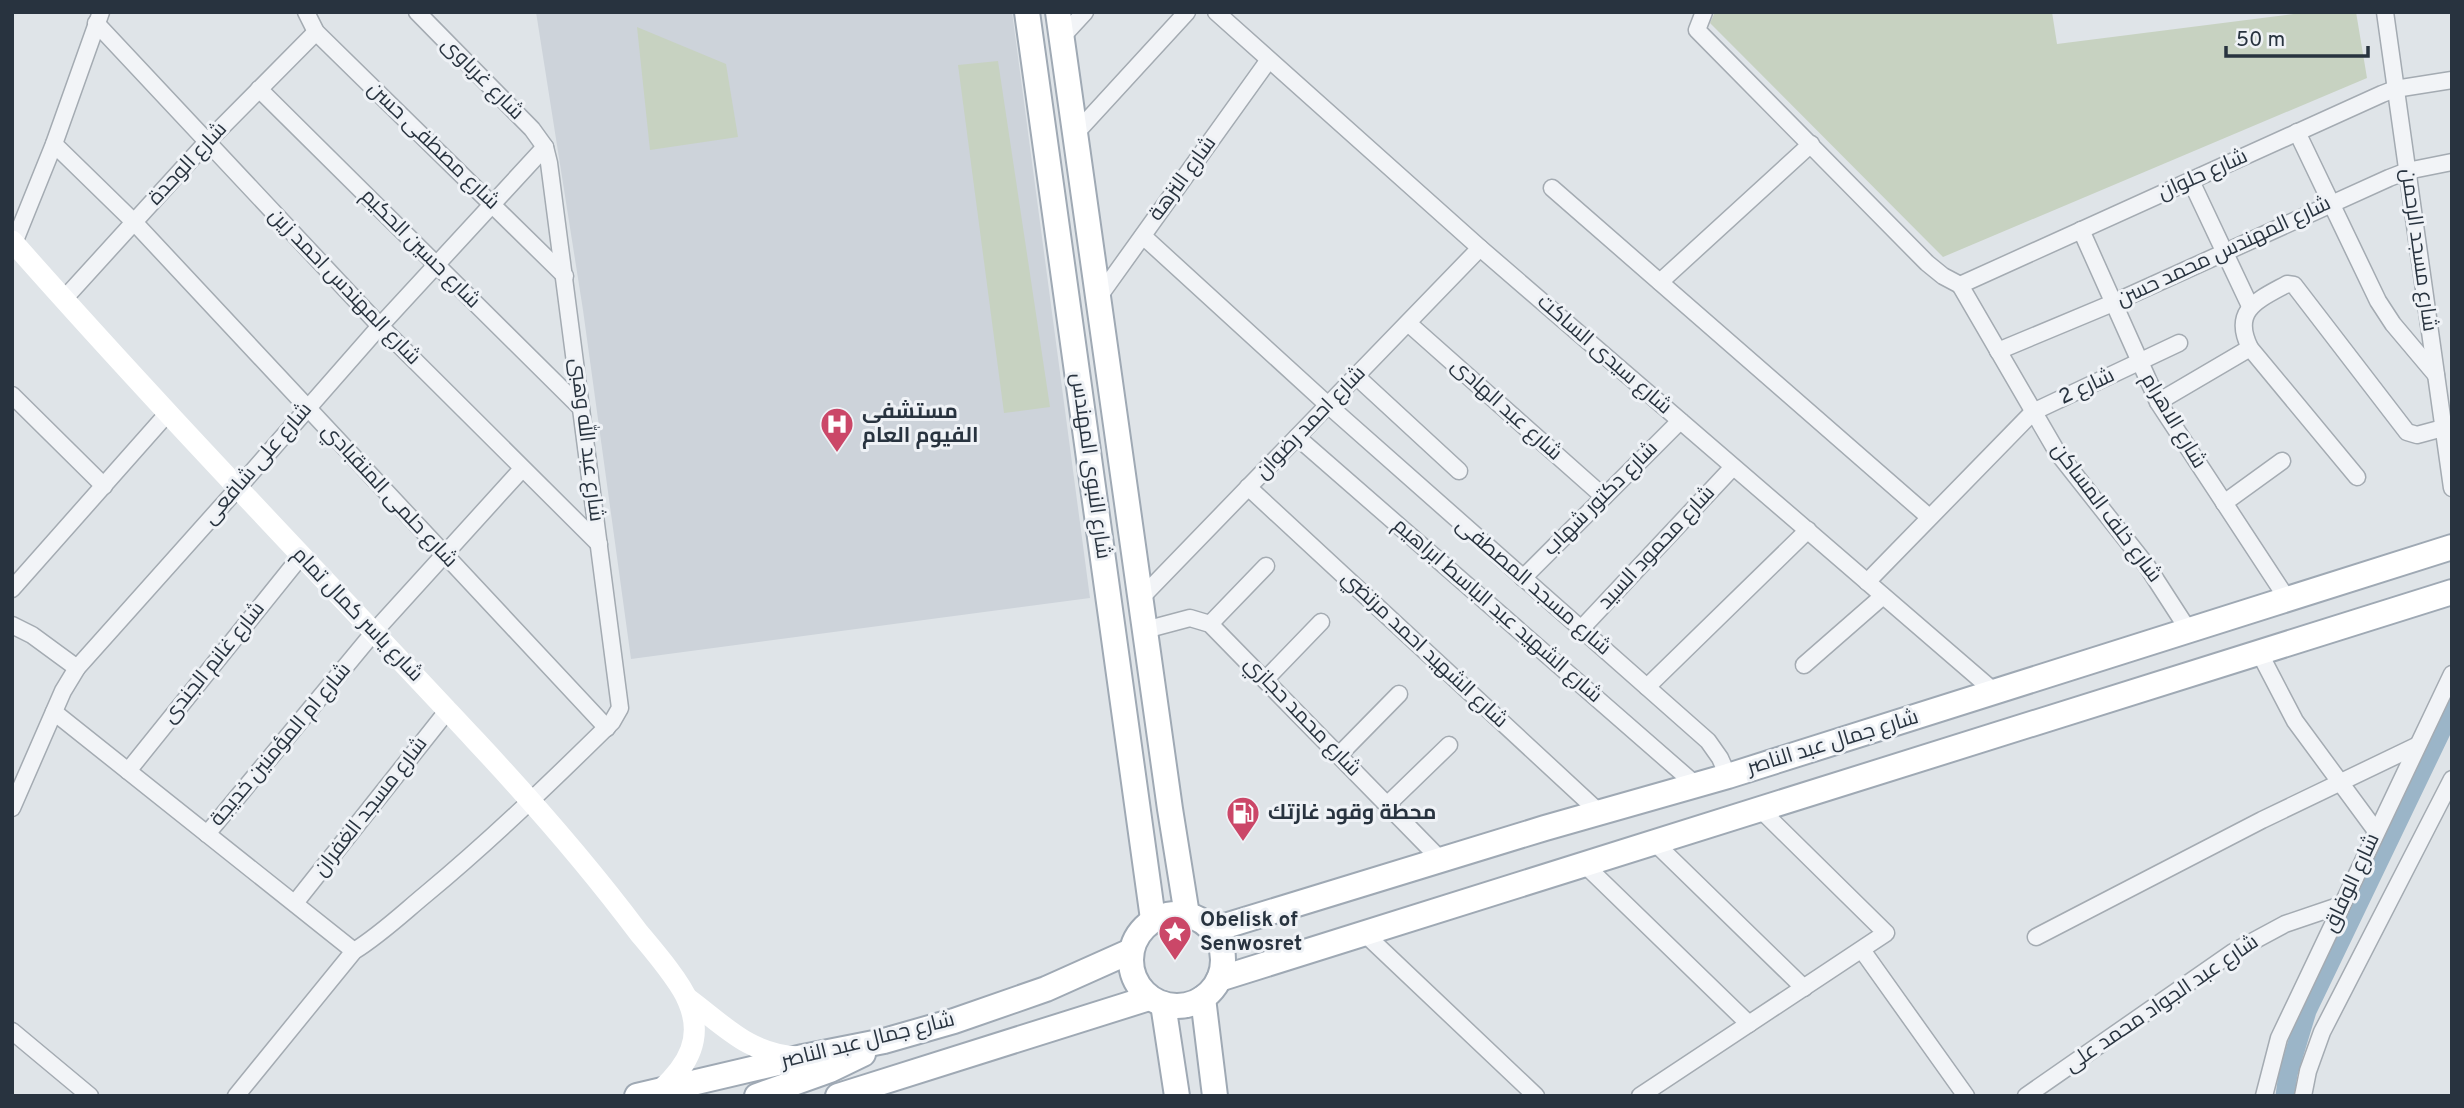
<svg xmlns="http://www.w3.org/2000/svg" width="2464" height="1108" font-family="Overpass,Cairo,sans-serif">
<rect width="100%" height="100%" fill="#dfe4e8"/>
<!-- built -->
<path fill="#cdd3da" d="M536,12H1012L1090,598L631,659L583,310Z"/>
<!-- green -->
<g fill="#c7d2c1">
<path d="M1715,12H2052L2057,44L2309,12H2356L2367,78L1943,257L1710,23Z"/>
<path d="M637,27L726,64L738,137L650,150Z"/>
<path d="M998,61L1050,407L1004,413L958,65Z"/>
</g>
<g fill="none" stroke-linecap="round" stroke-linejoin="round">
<!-- canal -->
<path stroke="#9bb5c8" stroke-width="19" d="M2285,1096L2288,1074L2307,1011L2452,709"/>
<defs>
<g id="street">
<path d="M306,12L316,32L565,276"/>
<path d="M1216,12L1480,248L1996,693"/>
<path d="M1704,12L1697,30L1927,263L1943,276L1960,285"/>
<path d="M2385,12L2452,488"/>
<path d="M96,23L380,326L599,544"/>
<path d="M1061,38L1085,12"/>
<path d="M259,89L581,408"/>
<path d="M2297,132L2378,301L2393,324L2436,375"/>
<path d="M1075,134L1187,12"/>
<path d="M54,144L134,222L607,728"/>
<path d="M2191,181L2250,306"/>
<path d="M1552,188L1929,517"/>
<path d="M2081,230L2158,402L2288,600"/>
<path d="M1143,236L1328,405L1708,741L1720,758L1728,776"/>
<path d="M12,248L54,144L101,12"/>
<path d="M1660,282L1811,144"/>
<path d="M1960,285L2382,94L2395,89L2452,80"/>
<path d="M1960,285L2057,452L2147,566L2189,631"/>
<path d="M1098,298L1268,61"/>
<path d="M64,299L206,143L316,32"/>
<path d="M1408,323L1604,497"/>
<path d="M1998,351L2113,303L2389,178L2407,171L2452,162"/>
<path d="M1356,376L1459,471"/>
<path d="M12,395L104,486"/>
<path d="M2158,402L2250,348"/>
<path d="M1297,437L1696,785"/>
<path d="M2357,477L2250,348C2231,310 2258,300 2287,284L2294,285L2407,432L2417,435L2443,428"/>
<path d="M1248,487L1600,813"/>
<path d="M2224,503L2282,461"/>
<path d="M1523,578L1680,421"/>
<path d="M1867,582L2033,412L2179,343"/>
<path d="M12,589L167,414"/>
<path d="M1141,598L1480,248"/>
<path d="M1210,624L1266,566"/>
<path d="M12,625L32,635L77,668"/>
<path d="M1581,629L1733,467"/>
<path d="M1145,630L1190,618L1210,624L1441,860"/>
<path d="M2259,652L2295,721L2376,831"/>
<path d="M1804,665L1883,596"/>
<path d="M1265,680L1321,622"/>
<path d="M1647,687L1808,530"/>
<path d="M54,712L354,951"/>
<path d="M1339,755L1399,694"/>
<path d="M128,771L301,556"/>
<path d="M1387,805L1449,745"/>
<path d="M12,808L63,691L77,668L237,489L380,326L545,147"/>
<path d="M207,834L374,632L522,469"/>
<path d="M1654,842L1804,988"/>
<path d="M1584,864L1749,1024"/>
<path d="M295,903L448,710"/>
<path d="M1364,933L1536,1096"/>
<path d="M2036,937L2262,820L2416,746"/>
<path d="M1862,950L1966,1096"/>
<path d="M12,1031L90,1096"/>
<path d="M236,1096L354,951C380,935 403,913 426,894C491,840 552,781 612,722L620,708L549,163L545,147L532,129L417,12"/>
<path d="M1640,1096L1886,933L1760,809"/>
<path d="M2026,1096L2233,952L2285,924L2341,905"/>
<path d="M2264,1096L2279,1038L2452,674"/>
<path d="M2303,1096L2308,1071L2322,1032L2452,779"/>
</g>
<g id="primary">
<path d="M1027,12L1153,919"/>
<path d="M1058,12L1170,809L1187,915"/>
<circle cx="1177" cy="960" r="46"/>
<path d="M1212,930L1545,828L1728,776L2452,547"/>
<path d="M1219,979L2452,592"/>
<path d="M1203,998L1215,1096"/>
<path d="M1163,1004L1177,1096"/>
<path d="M637,1096L803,1057L884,1041L954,1021L1046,989L1131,951"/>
<path d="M757,1096L830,1070L863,1054"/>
<path d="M838,1096L1149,998"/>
</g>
</defs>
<!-- street casing -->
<use href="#street" stroke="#a4abb2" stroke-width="19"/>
<!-- primary casing -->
<use href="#primary" stroke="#9fa9b4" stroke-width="28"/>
<!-- street -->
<use href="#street" stroke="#f2f4f7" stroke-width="16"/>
<!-- secondary -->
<g stroke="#fff" stroke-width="21">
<path d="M12,241C162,411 320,574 475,740C533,802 588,865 639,933C654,951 680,981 688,1001C704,1038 688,1065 661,1090"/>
<path d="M687,998C724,1025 748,1054 797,1057"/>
</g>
<!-- primary -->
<use href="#primary" stroke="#fff" stroke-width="24"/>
</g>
<!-- icons -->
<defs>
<symbol id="hospital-pin" viewBox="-11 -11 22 30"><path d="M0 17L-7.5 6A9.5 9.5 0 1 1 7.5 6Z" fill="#cb4768" stroke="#eff2f6"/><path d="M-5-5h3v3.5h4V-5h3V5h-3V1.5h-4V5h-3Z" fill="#fff"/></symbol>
<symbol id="fuel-pin" viewBox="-11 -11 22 30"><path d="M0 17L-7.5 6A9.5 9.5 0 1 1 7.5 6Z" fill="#cb4768" stroke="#eff2f6"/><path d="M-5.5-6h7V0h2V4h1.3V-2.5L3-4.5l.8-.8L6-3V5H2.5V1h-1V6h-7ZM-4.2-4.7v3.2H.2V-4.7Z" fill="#fff"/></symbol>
<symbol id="sight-pin" viewBox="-11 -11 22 30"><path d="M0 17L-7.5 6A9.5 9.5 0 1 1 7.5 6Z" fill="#cb4768" stroke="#eff2f6"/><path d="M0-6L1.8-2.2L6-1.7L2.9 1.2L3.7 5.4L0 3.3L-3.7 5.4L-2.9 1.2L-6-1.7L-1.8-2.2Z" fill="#fff"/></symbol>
</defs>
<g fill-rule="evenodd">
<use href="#hospital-pin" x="818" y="405" width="38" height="52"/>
<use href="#fuel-pin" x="1224" y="794" width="38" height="52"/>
<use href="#sight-pin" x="1156" y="913" width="38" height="52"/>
</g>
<g text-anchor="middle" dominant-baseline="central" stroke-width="6" stroke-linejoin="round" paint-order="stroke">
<!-- street labels -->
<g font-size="21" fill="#28333f" stroke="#eff2f6">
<text transform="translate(482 79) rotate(45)">شارع غرباوى</text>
<text transform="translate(433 146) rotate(44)">شارع مصطفى حسن</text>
<text transform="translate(188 164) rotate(-47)">شارع الوحدة</text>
<text transform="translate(2203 175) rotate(-24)">شارع حلوان</text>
<text transform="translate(1183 179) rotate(-54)">شارع النزهة</text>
<text transform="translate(420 249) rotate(45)">شارع حسين الحكيم</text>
<text transform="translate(2418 250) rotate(82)">شارع مسجد الرحمن</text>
<text transform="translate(2224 252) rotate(-25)">شارع المهندس محمد حسن</text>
<text transform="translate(344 287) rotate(46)">شارع المهندس احمد زين</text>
<text transform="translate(1604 355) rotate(41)">شارع سيدى الساكت</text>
<text transform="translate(2087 387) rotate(-25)">شارع 2</text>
<text transform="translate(1506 410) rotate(42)">شارع عبد الهادى</text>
<text transform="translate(2173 421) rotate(59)">شارع الاهرام</text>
<text transform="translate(1311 423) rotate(-46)">شارع احمد رضوان</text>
<text transform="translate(586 440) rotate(83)">شارع عبد الله وهبى</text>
<text transform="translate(258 464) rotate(-49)">شارع على شافعى</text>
<text transform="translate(1090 466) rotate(82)">شارع النبوى المهندس</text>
<text transform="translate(389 496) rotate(47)">شارع حلمى المنقبادي</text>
<text transform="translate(1601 499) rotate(-45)">شارع دكتور شهاب</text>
<text transform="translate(2106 513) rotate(53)">شارع خلف المساكن</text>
<text transform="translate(1657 548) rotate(-47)">شارع محمود السيد</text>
<text transform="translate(1533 587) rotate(41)">شارع مسجد المصطفى</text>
<text transform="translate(1497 611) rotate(41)">شارع الشهيد عبد الباسط ابراهيم</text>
<text transform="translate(357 615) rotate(46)">شارع ياسر كمال تمام</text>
<text transform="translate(1424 650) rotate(43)">شارع الشهيد احمد مرتضي</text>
<text transform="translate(214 663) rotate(-51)">شارع غانم الجندى</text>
<text transform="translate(1302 717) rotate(46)">شارع محمد حجازي</text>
<text transform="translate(1833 743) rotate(-17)">شارع جمال عبد الناصر</text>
<text transform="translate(281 745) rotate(-50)">شارع ام المؤمنين خديجة</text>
<text transform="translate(371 807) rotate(-52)">شارع مسجد الغفران</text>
<text transform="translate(2352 883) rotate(-65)">شارع الوفاق</text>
<text transform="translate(2162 1004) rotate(-34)">شارع عبد الجواد محمد على</text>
<text transform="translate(868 1041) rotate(-14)">شارع جمال عبد الناصر</text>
</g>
<!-- poi labels -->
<g font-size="21" font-weight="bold" fill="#28333f" stroke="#eff2f6" text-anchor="start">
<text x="862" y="412">مستشفى<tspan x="862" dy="24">الفيوم العام</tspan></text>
<text x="1268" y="813">محطة وقود غازتك</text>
<text x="1200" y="920">Obelisk of<tspan x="1200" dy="24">Senwosret</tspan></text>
</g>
</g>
<!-- border -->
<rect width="2464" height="1108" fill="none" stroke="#28333f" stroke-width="28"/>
<!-- scale -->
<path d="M2226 46v10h142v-10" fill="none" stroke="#28333f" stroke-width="3.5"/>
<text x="2236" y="46" font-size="21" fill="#28333f" stroke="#eff2f6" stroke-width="5" paint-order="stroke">50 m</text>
</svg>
